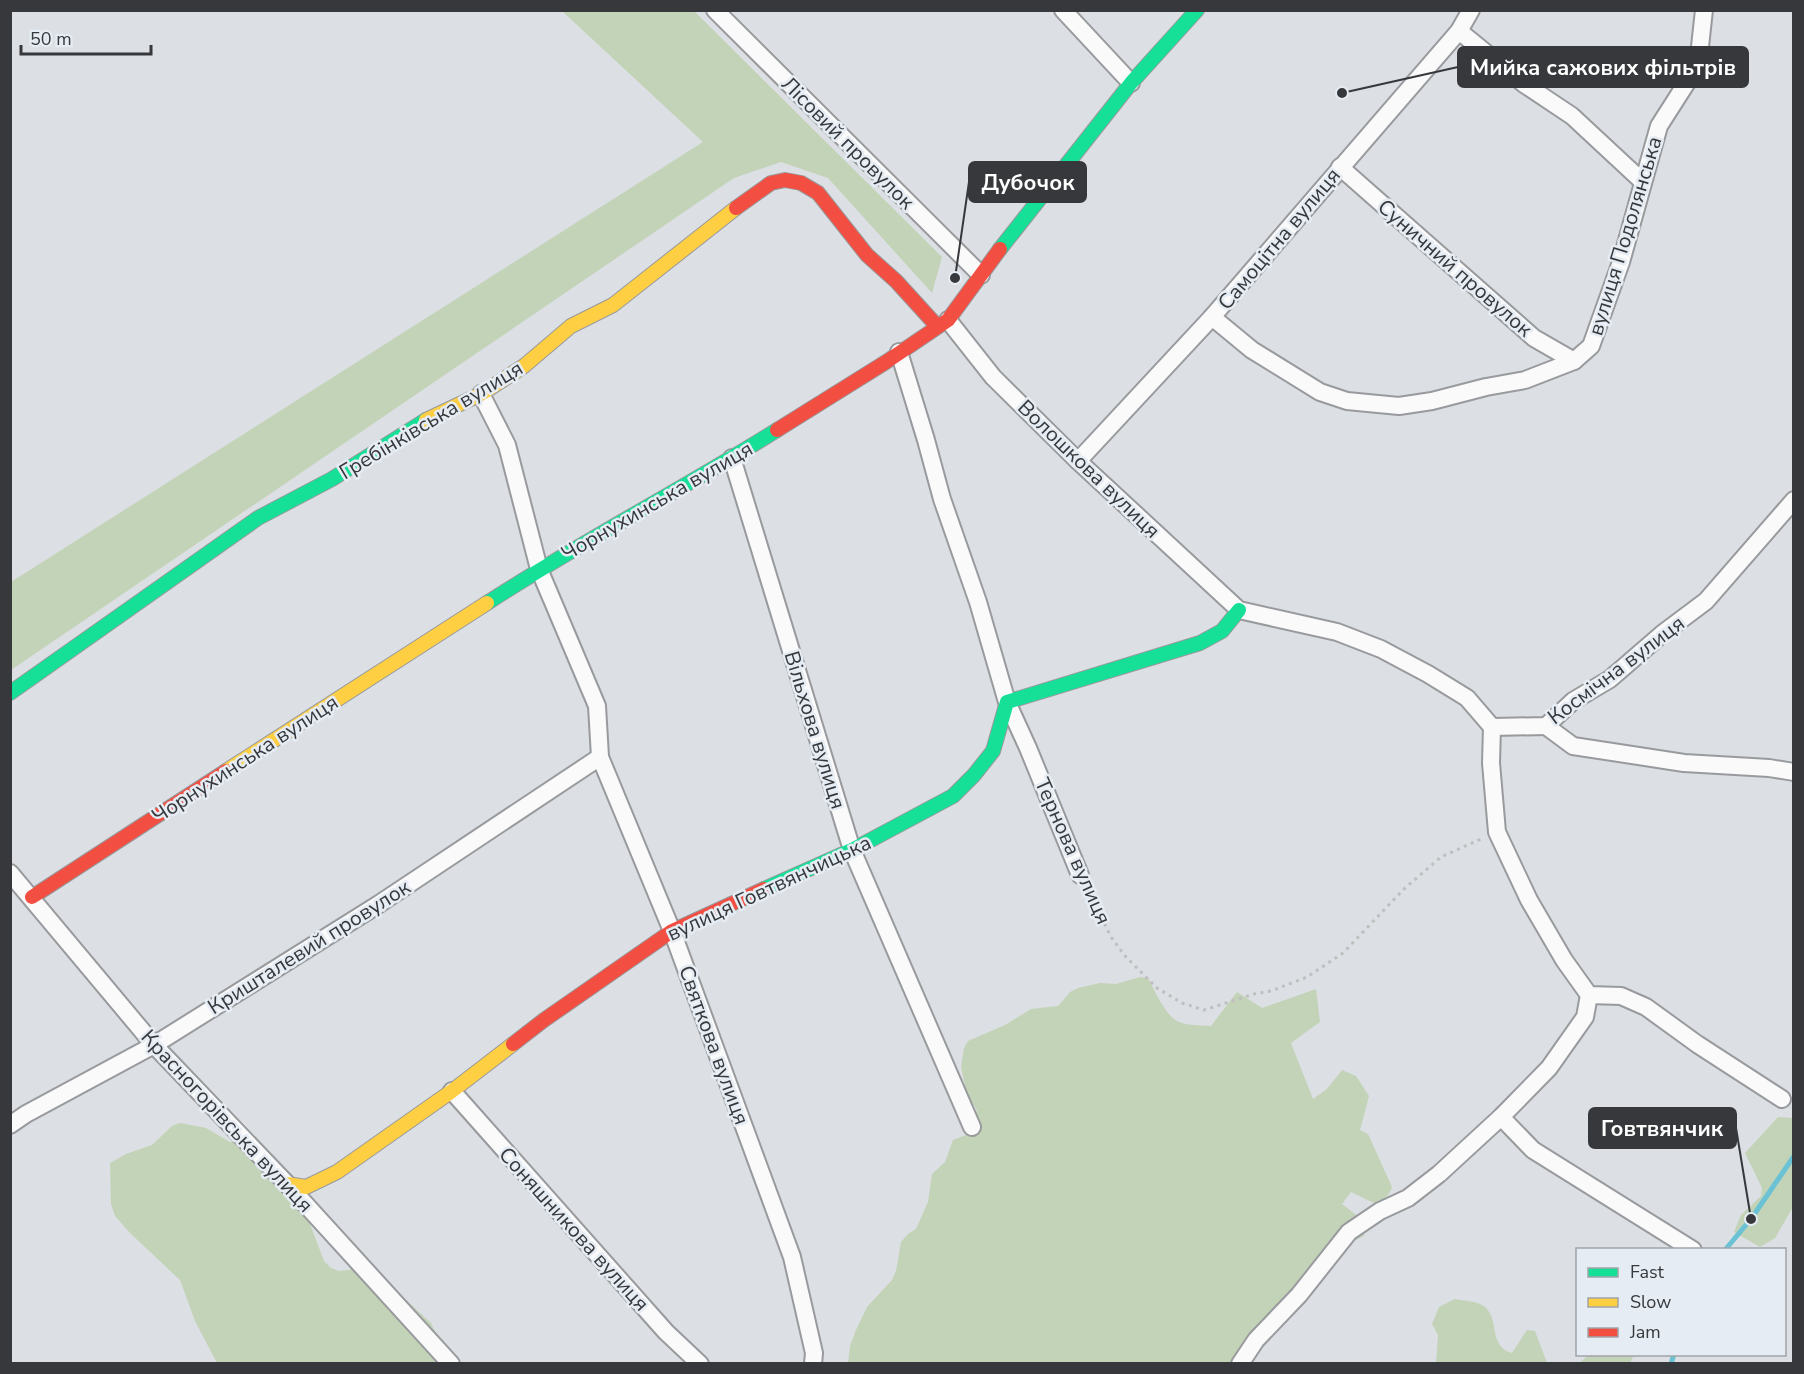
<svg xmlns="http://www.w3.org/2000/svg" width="1804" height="1374" font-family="'Nunito Sans',sans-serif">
<rect width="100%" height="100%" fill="#dcdfe3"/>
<!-- green -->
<g fill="#c3d3b7">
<path d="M562,11H694L942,257L932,293L828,178L781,162L734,178L11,670V582L703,142Z"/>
<path d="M1140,977L1148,978C1155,991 1167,1020 1182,1023C1191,1026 1202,1025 1211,1026L1237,992L1262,1008L1316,989L1320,1022L1291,1043L1313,1099L1327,1089L1342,1070L1356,1076L1369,1096L1360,1130L1368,1134L1392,1187C1389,1196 1384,1200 1374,1203L1351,1192L1342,1204L1364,1221V1236L1332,1252L1303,1277L1260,1332L1230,1363L848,1364L850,1346L856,1330L867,1307L892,1280L896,1271L901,1242L908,1234L916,1229L928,1202L932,1174L945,1162L953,1140L966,1135L977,1110L967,1095L961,1067L964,1048L968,1041L1005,1025L1031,1009L1058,1006L1070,992L1078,988L1100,983L1116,984Z"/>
<path d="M1778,1117L1793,1118V1207L1775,1238L1760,1247L1734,1232L1741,1215L1761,1196L1762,1188L1745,1153Z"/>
<path d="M180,1123L206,1128L230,1142L243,1141L256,1153L275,1184L307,1216L324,1261L331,1268L339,1271L349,1270L367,1264L431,1323L450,1363H217L195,1321L180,1280L130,1233L115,1216L111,1204L110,1163L126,1154L152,1145L172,1126Z"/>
<path d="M1455,1299C1464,1301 1481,1301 1487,1309C1499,1323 1489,1346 1512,1353L1527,1330L1535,1331L1547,1363H1436L1438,1335L1432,1324L1439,1307Z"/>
<path d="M1589,1354H1634V1355L1630,1363H1580Z"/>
</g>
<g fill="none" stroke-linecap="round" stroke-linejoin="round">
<!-- stream -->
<g stroke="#6ac2d4" stroke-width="5">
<path d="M1725,1250L1751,1219L1794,1156"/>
<path d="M1671,1364L1674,1354"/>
</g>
<defs>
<g id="street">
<path d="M715,10L981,275"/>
<path d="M1063,10L1131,83"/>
<path d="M1459,31L1524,84L1572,116L1643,182"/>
<path d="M1340,167L1534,338L1574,361"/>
<path d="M1212,317L1252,350L1320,392L1347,401L1399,406L1432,401L1486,387L1525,380L1574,361L1591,346L1621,262L1659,126L1698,65L1704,10"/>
<path d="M948,320L993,377L1078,461L1239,610L1337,632L1381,649L1428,674L1467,698L1492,727L1546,726L1573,701L1610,679L1662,634L1706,601L1794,500"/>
<path d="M899,352L926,440L942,499L978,602L1007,702L1028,748L1080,875"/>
<path d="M481,394L507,445L539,569L597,706L600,757L672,931L792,1257L814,1353L813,1364"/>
<path d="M732,458L852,850L972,1127"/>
<path d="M1078,461L1212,317L1459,31L1471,10"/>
<path d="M1546,726L1573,746L1684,763L1769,768L1794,772"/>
<path d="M1492,727L1491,763L1497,832L1529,900L1564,960L1589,995L1621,996L1646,1007L1697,1044L1782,1099"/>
<path d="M10,873L154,1045L287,1184L451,1364"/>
<path d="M452,1091L666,1332L700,1364"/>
<path d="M1501,1117L1533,1150L1693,1250"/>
<path d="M10,1125L26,1114L154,1045L379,904L600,757"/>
<path d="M1240,1364L1256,1340L1299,1295L1349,1232L1380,1211L1408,1198L1439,1174L1501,1117L1549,1068L1585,1017L1589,995"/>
</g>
<g id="fast">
<path d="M1000,249L1131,83L1197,10"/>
<path d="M487,603C581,542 681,490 777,430"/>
<path d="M10,693L258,518L332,479L426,420"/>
<path d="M764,889L852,850L953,796L974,775L993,751L1007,702L1200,643L1222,631L1239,610"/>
</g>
<g id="slow">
<path d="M426,420L481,394L524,366L571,326L613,305L736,208"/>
<path d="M226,771L487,603"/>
<path d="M287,1184L306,1187L337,1172L452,1091L513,1044"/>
</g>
<g id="jam">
<path d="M736,208L771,183L785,180L801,183L818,193L867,255L896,281L937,326"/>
<path d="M777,430L886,362L948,320L1000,249"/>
<path d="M32,897L226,771"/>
<path d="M513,1044L544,1020L672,931L764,889"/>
</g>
</defs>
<!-- street casing -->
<use href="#street" stroke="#989a9d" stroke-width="20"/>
<!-- fast casing -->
<use href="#fast" stroke="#989a9d" stroke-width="16"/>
<!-- slow casing -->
<use href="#slow" stroke="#989a9d" stroke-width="16"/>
<!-- jam casing -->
<use href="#jam" stroke="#989a9d" stroke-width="16"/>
<!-- path -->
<path stroke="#bfbfc0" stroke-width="3" stroke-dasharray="3 4.5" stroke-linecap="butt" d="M1088,890L1111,937L1126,957L1157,988L1182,1003L1204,1010L1254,994L1271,991L1307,977L1343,953L1404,889L1441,857L1481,839"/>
<!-- street -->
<use href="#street" stroke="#fafafb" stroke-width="16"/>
<!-- fast -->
<use href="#fast" stroke="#16e098" stroke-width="14"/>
<!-- slow -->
<use href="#slow" stroke="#ffcf43" stroke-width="14"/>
<!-- jam -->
<use href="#jam" stroke="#f24e42" stroke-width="14"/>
</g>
<g text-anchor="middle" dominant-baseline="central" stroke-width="5" stroke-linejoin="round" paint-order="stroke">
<!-- street labels -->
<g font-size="21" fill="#36383b" stroke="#e6ecf3">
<text transform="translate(848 143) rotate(45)">Лісовий провулок</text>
<text transform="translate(1625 236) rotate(-73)">вулиця Подолянська</text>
<text transform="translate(1279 239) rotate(-50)">Самоцітна вулиця</text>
<text transform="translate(1455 268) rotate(41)">Суничний провулок</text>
<text transform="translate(431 420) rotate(-31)">Гребінківська вулиця</text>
<text transform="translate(1089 469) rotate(44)">Волошкова вулиця</text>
<text transform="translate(657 501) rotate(-30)">Чорнухинська вулиця</text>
<text transform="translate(1616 670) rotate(-37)">Космічна вулиця</text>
<text transform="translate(815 730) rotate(73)">Вільхова вулиця</text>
<text transform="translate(245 759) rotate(-33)">Чорнухинська вулиця</text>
<text transform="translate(1073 851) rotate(66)">Тернова вулиця</text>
<text transform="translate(769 888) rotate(-25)">вулиця Говтвянчицька</text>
<text transform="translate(309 947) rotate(-32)">Кришталевий провулок</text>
<text transform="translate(714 1045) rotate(70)">Святкова вулиця</text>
<text transform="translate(227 1121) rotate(47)">Красногорівська вулиця</text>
<text transform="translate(574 1229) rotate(48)">Соняшникова вулиця</text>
</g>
</g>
<!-- callouts -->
<path fill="none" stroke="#36383b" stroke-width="2" d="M1342 93L1458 67M955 278L969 182M1751 1219L1736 1128"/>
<g fill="#36383b" stroke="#e6ecf3" stroke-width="2">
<circle cx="1342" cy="93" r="6"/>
<circle cx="955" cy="278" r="6"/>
<circle cx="1751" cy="1219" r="6"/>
</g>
<g fill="#36383b" stroke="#36383b" stroke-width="2">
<rect x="1458" y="47" width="290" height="40" rx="6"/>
<rect x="969" y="162" width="117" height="40" rx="6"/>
<rect x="1589" y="1108" width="147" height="40" rx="6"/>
</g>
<g font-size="22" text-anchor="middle" font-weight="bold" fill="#fff">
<text x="1603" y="75">Мийка сажових фільтрів</text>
<text x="1028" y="190">Дубочок</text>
<text x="1662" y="1136">Говтвянчик</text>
</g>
<!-- border -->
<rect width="1804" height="1374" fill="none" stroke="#36383b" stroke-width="24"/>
<!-- legend -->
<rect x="1576" y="1248" width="210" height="108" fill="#e6ecf3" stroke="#a0a4a9" stroke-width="1.5"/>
<rect x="1588" y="1268" width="30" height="9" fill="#16e098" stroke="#a0a4a9" stroke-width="1.5"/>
<text x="1630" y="1278" font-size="18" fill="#36383b">Fast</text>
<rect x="1588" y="1298" width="30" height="9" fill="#ffcf43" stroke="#a0a4a9" stroke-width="1.5"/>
<text x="1630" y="1308" font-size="18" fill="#36383b">Slow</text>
<rect x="1588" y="1328" width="30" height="9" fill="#f24e42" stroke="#a0a4a9" stroke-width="1.5"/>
<text x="1630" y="1338" font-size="18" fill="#36383b">Jam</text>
<!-- scale -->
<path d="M21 45v9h130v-9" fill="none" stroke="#36383b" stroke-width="3"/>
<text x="30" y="45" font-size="18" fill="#36383b" stroke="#e6ecf3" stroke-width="4.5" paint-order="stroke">50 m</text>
</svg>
